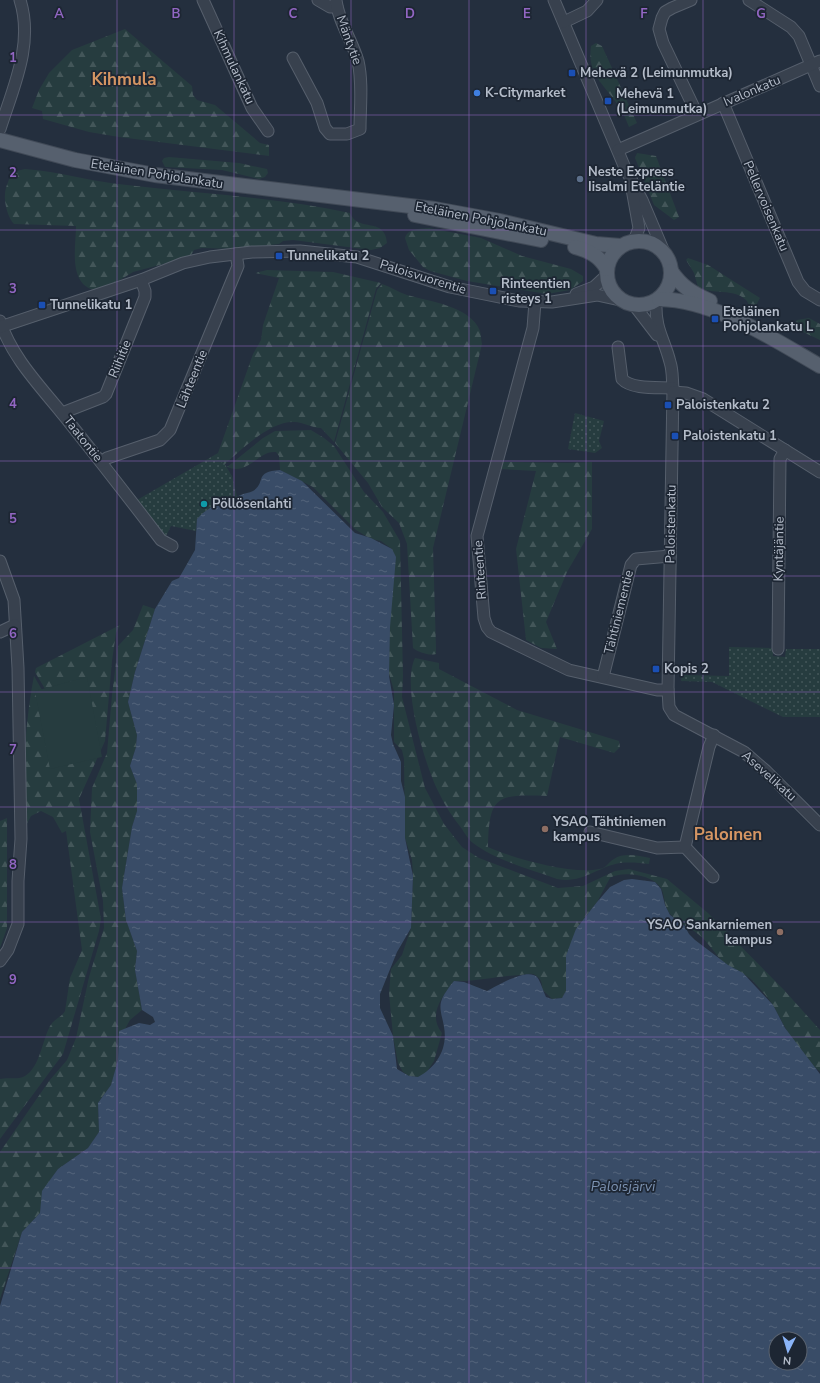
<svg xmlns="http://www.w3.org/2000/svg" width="820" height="1383" font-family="'Nunito Sans',sans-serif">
<defs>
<pattern id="green-dots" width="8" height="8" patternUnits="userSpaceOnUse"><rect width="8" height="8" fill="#263c3f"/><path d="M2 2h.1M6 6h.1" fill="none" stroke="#435659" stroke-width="1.8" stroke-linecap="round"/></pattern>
<pattern id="forest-firs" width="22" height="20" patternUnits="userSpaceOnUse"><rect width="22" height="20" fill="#263c3f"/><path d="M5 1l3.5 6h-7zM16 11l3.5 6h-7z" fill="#435659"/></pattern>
<pattern id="water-ripples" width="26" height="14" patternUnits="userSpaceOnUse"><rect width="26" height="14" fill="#394c67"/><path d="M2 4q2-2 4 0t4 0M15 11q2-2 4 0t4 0" fill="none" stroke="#53647b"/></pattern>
</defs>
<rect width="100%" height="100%" fill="#242f3e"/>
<!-- green -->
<g fill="url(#green-dots)">
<path d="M575,413L604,421L599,441L602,448L595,453L568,449Z"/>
<path d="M218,453L232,476L237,497L219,502L197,519L196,531L171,526L165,538L137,500Z"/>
<path d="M729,647L773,648V656L785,657L786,649H820V717H783L712,682L681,681L682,675L729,676Z"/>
</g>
<!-- forest -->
<g fill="url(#forest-firs)">
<path d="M125,29L192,86L193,95L197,100L215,105L260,143L269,145V156L119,137L89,132L43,119L42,111L32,108L39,90L49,73L72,50Z"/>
<path d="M596,43L602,46L637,123L629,127C626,120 623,111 618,105C603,83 587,74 591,46Z"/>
<path d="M637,153L656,156L679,217L674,220L654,205L635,158Z"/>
<path d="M169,157L239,163L267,169L268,173L265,177L259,179L222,170L165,167L162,161L164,158Z"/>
<path d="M25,169C59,171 92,182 127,185C201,194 277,197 350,213C358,233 385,216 387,243L380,248L371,250L293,240L283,241L279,244L237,249L202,248L194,250L190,257L133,272L120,280L93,290C68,282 76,246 76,226L14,224C8,218 4,203 5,194C5,187 10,178 12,172Z"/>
<path d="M429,228L481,238L522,256L571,269L583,276V281L570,290L547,294L467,281L430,271L423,267L409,250L405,238C408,228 420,229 429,228Z"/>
<path d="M688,258L708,265L760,298L754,309H751C749,306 748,302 746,300C734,288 712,295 698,287L694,273L686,260Z"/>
<path d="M267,270L333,272L381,283L376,289L334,442L321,428C311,428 304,422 294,422C270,421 241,450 224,465L220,461L218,453L253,354L261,340L263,325L279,278L255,273Z"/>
<path d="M382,284C391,287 398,292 407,295C428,301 471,306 480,331C481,335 481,340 482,344L433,548L436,648V654C429,656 418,652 413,648L407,544L399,523L382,507L368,483L335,443L377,290Z"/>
<path d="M809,318L820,324V340L803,332L794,325L797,320Z"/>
<path d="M311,430L324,438L334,446L364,492L383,512L400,541L403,676L402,697L425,788L444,824L462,847L479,858L558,888L583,886L615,871L629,869L667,879L708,913L784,990L820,1030V1071C801,1060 784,1025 774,1007C769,998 760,989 753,981C745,973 735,971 727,965C715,956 710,943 698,934C690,927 678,923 671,915C664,908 665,898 662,890C656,875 622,870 610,878L597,902L576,929L566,978V991L562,998L552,999L542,989C543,982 539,976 533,974C529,973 524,975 520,975C498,976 475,982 454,981C443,996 427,1014 442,1033L434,1061L426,1073L418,1077L409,1076L403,1072L398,1063L393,1036L389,993L391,969L402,955L411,928L413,876L412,860L405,838L404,759L402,750L394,742V691L388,670L392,549L381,541L371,539L356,530L313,487L280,470L279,456L276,452C258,450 249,476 227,467L263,438L275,431Z"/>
<path d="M502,462L568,463L592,462V529L567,572L546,622L557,649L541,648L526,640L516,549L536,471L501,469Z"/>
<path d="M143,605L155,609L135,672L128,702L137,735L136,747L130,766L137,784V811L132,827L122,888L126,920L137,951L135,970L142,1010L130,1020L125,1029L119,1031L118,1060L111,1085L98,1103L99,1132L88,1148L58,1169L43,1191L40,1213L22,1232L0,1299V1152L49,1081L67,1060L76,1038L89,977L104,928L103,901L90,832L92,788L107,753L112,695L118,646L133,630Z"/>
<path d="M120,625L116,633L112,661L105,741L79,799L101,919L99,931L63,1054L0,1139V1079C8,1077 18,1080 25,1076C40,1067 42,1041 50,1026C54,1019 62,1017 65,1011L70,978L82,950L66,831L62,833L53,817L41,811L31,816L24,829C23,777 24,727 34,676L42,690L45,689L35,672L36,668Z"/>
<path d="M415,658L439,663V669L517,710L619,741L620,747L614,753L560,737L547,796C497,794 489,795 488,847C512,858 573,875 599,869C607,868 608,862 614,859C624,852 639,856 650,858L649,864C640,863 630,862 620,863C597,867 582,884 557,879C530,869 497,861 473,843C469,840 465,834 462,829C453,818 445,806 439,793C425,766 401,686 415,658Z"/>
<path d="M7,818V928L0,948V821Z"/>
</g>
<!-- pitch -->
<path fill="#263c3f" d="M87,677L102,757L50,769L35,691Z"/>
<!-- water -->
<path fill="url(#water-ripples)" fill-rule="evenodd" d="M280,470L302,481L355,533L371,538L392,549L396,557L390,627L389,676L394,705L391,735L393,744L401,762V781L405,797V838L413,876L411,928L397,952L380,994V1008L393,1036L397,1069L409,1076L418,1077C437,1067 448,1048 444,1027C443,1019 439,1010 441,1002C443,995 449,987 454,981L464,982L487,991C497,986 527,967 537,977C541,982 543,991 546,997L552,999L562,998L566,991V956L571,942L576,929L597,902L610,887L624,880L632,879L655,882L661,889L665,905L670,915L684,925L689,934L695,940L728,965L743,973L773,1005L785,1028L820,1074V1383H0V1306L22,1232L40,1213L42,1191L58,1169L88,1148L99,1132L98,1103L111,1085L118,1060L119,1031L139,1023L150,1025L155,1022L153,1017L142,1010L135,970L137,951L126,920L122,888L132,827L137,811V784L130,766L136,747L137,735L128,702L135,672L155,609L172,581L179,578L195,550L197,519C209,505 224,502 241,495C245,493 249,493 253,491C267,482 253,472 280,470ZM776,1339H800V1363H776Z"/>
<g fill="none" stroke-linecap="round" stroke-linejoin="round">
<defs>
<g id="minor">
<path d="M203,0L252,108L268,131"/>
<path d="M318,0L330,7H337"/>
<path d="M554,0L625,168L642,200L664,252"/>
<path d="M691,0L672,8L665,12L662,18L659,29L663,43L697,114"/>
<path d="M749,0L791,27L799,36L820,86"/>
<path d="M564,22L587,11L597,0"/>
<path d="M293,58L317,103L325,128L330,134H347L360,129C360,107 363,83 358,61C352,40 338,21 336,0"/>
<path d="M723,103L798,282L805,291L820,300"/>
<path d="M0,129C13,88 34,44 20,0"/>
<path d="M618,150L820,61"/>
<path d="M632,189L639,228L634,241"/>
<path d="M576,294L594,287L607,275"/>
<path d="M535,302L533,328L477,536L484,618L487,627L491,632L569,670L657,690H668"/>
<path d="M656,302C655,330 664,338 670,362C673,371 672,379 673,388L668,690L669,707L674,715L744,752L766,771L820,825"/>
<path d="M634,305L657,335"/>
<path d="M0,321C12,358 41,387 65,417C97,457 129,498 161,540L172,546"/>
<path d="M0,327L141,280L183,263L210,257L252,252L300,251L357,257L450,287L519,301L552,302L597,295L620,300"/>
<path d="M618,347L622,379C632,390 659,387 673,388"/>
<path d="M673,392L686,393L703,399L820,472"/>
<path d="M62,413L103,397L106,394L145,297V291L141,280"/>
<path d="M101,462L107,458L160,440L170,430L238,266L236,254"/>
<path d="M0,561L14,600L18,668L21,839L18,881V924L8,950L0,961"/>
<path d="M0,632L15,625"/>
<path d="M778,649L780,459L785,450"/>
<path d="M603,677L631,565L636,559L670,556"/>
<path d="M590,832L657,848L685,847L713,877"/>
<path d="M685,847L709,747L714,735"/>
</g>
<g id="major">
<path d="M0,140L75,160L155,175L435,209L500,221L596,244L621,246"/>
<path d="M415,215L541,240"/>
<circle cx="639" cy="273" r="32"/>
<path d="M575,247C590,251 599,256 607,269"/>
<path d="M671,271C682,287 692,293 710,301"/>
<path d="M659,299C715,300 773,339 820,366"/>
</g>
</defs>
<!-- minor casing -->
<use href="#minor" stroke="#565f6c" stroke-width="13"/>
<!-- major casing -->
<use href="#major" stroke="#414a57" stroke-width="16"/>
<!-- minor -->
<use href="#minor" stroke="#38414e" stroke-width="11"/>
<!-- major -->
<use href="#major" stroke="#56606e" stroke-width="14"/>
</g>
<!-- grid -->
<path fill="none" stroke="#9266c3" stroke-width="1" stroke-opacity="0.55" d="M117,0V1383M234,0V1383M351,0V1383M469,0V1383M586,0V1383M703,0V1383M0,115H820M0,230H820M0,346H820M0,461H820M0,576H820M0,692H820M0,807H820M0,922H820M0,1037H820M0,1152H820M0,1268H820"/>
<!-- markers -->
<g fill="#1a4fb4" stroke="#1d2633" stroke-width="1.5">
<rect x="568" y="69" width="8" height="8" rx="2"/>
<rect x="604" y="97" width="8" height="8" rx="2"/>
<rect x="275" y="252" width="8" height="8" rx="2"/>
<rect x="489" y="287" width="8" height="8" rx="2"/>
<rect x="38" y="301" width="8" height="8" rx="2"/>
<rect x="711" y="315" width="8" height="8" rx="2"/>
<rect x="664" y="401" width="8" height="8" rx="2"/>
<rect x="671" y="432" width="8" height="8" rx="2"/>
<rect x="652" y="665" width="8" height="8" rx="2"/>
</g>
<circle fill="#3f7fe0" stroke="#1d2633" stroke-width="1.5" cx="477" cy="93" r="4"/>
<circle fill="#5c6f8a" stroke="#1d2633" stroke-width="1.5" cx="580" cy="179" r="4"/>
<circle fill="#0f9aa8" stroke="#1d2633" stroke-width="1.5" cx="204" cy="504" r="4"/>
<g fill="#8d6e63" stroke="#1d2633" stroke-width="1.5">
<circle cx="545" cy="829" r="4"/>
<circle cx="780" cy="932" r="4"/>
</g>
<g text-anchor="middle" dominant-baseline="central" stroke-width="3.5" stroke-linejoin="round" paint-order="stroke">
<!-- street labels -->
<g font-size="13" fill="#b4bcc9" stroke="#1d2633">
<text transform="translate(349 40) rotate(70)">Mäntytie</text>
<text transform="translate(234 67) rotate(65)">Kihmulankatu</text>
<text transform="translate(752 91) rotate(-23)">Ivalonkatu</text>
<text transform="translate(157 174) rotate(9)">Eteläinen Pohjolankatu</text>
<text transform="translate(766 206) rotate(67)">Pellervoisenkatu</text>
<text transform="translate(481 219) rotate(11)">Eteläinen Pohjolankatu</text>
<text transform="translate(423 277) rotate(17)">Paloisvuorentie</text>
<text transform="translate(120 359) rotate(-68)">Riihitie</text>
<text transform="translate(192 379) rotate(-68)">Lähteentie</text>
<text transform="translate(83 439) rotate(52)">Taatontie</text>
<text transform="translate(671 524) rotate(-89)">Paloistenkatu</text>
<text transform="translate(779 549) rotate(-89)">Kyntäjäntie</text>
<text transform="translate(480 570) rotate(-94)">Rinteentie</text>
<text transform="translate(619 612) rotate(-76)">Tähtiniementie</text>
<text transform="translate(769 776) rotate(42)">Asevelikatu</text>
</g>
<!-- poi labels -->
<g font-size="13" font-weight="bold" fill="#b4bcc9" stroke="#1d2633" text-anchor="start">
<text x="580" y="73">Mehevä 2 (Leimunmutka)</text>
<text x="485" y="93">K-Citymarket</text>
<text x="616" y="94">Mehevä 1<tspan x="616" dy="15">(Leimunmutka)</tspan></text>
<text x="588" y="172">Neste Express<tspan x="588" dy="15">Iisalmi Eteläntie</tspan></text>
<text x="287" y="256">Tunnelikatu 2</text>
<text x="501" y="284">Rinteentien<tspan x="501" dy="15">risteys 1</tspan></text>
<text x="50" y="305">Tunnelikatu 1</text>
<text x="723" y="312">Eteläinen<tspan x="723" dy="15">Pohjolankatu L</tspan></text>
<text x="676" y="405">Paloistenkatu 2</text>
<text x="683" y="436">Paloistenkatu 1</text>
<text x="212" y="504">Pöllösenlahti</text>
<text x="664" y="669">Kopis 2</text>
<text x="553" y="822">YSAO Tähtiniemen<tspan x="553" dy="15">kampus</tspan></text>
<text x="772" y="925" text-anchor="end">YSAO Sankarniemen<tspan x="772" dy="15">kampus</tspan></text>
</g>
<!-- water labels -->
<g font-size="14" font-style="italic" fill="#7c92b1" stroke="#1d2633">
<text x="623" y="1186">Paloisjärvi</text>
</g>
<!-- district labels -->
<g font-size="17" font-weight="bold" fill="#d59563" stroke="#1d2633">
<text x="124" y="79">Kihmula</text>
<text x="728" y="834">Paloinen</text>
</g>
</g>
<g font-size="13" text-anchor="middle" font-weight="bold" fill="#9266c3" stroke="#1d2633" stroke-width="3.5" stroke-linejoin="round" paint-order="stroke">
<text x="59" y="18">A</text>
<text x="176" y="18">B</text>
<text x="293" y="18">C</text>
<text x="410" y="18">D</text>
<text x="527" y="18">E</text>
<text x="644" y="18">F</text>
<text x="761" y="18">G</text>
<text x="13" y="62">1</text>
<text x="13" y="177">2</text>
<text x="13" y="293">3</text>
<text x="13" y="408">4</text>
<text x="13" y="523">5</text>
<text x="13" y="638">6</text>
<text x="13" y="754">7</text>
<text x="13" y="869">8</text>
<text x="13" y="984">9</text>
</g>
<!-- north arrow -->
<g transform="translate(788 1351) rotate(185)"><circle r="19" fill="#1d2633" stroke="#59626f"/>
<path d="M0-3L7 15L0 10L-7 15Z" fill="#8ab4f8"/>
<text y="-6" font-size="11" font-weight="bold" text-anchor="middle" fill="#b4bcc9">N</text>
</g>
</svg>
